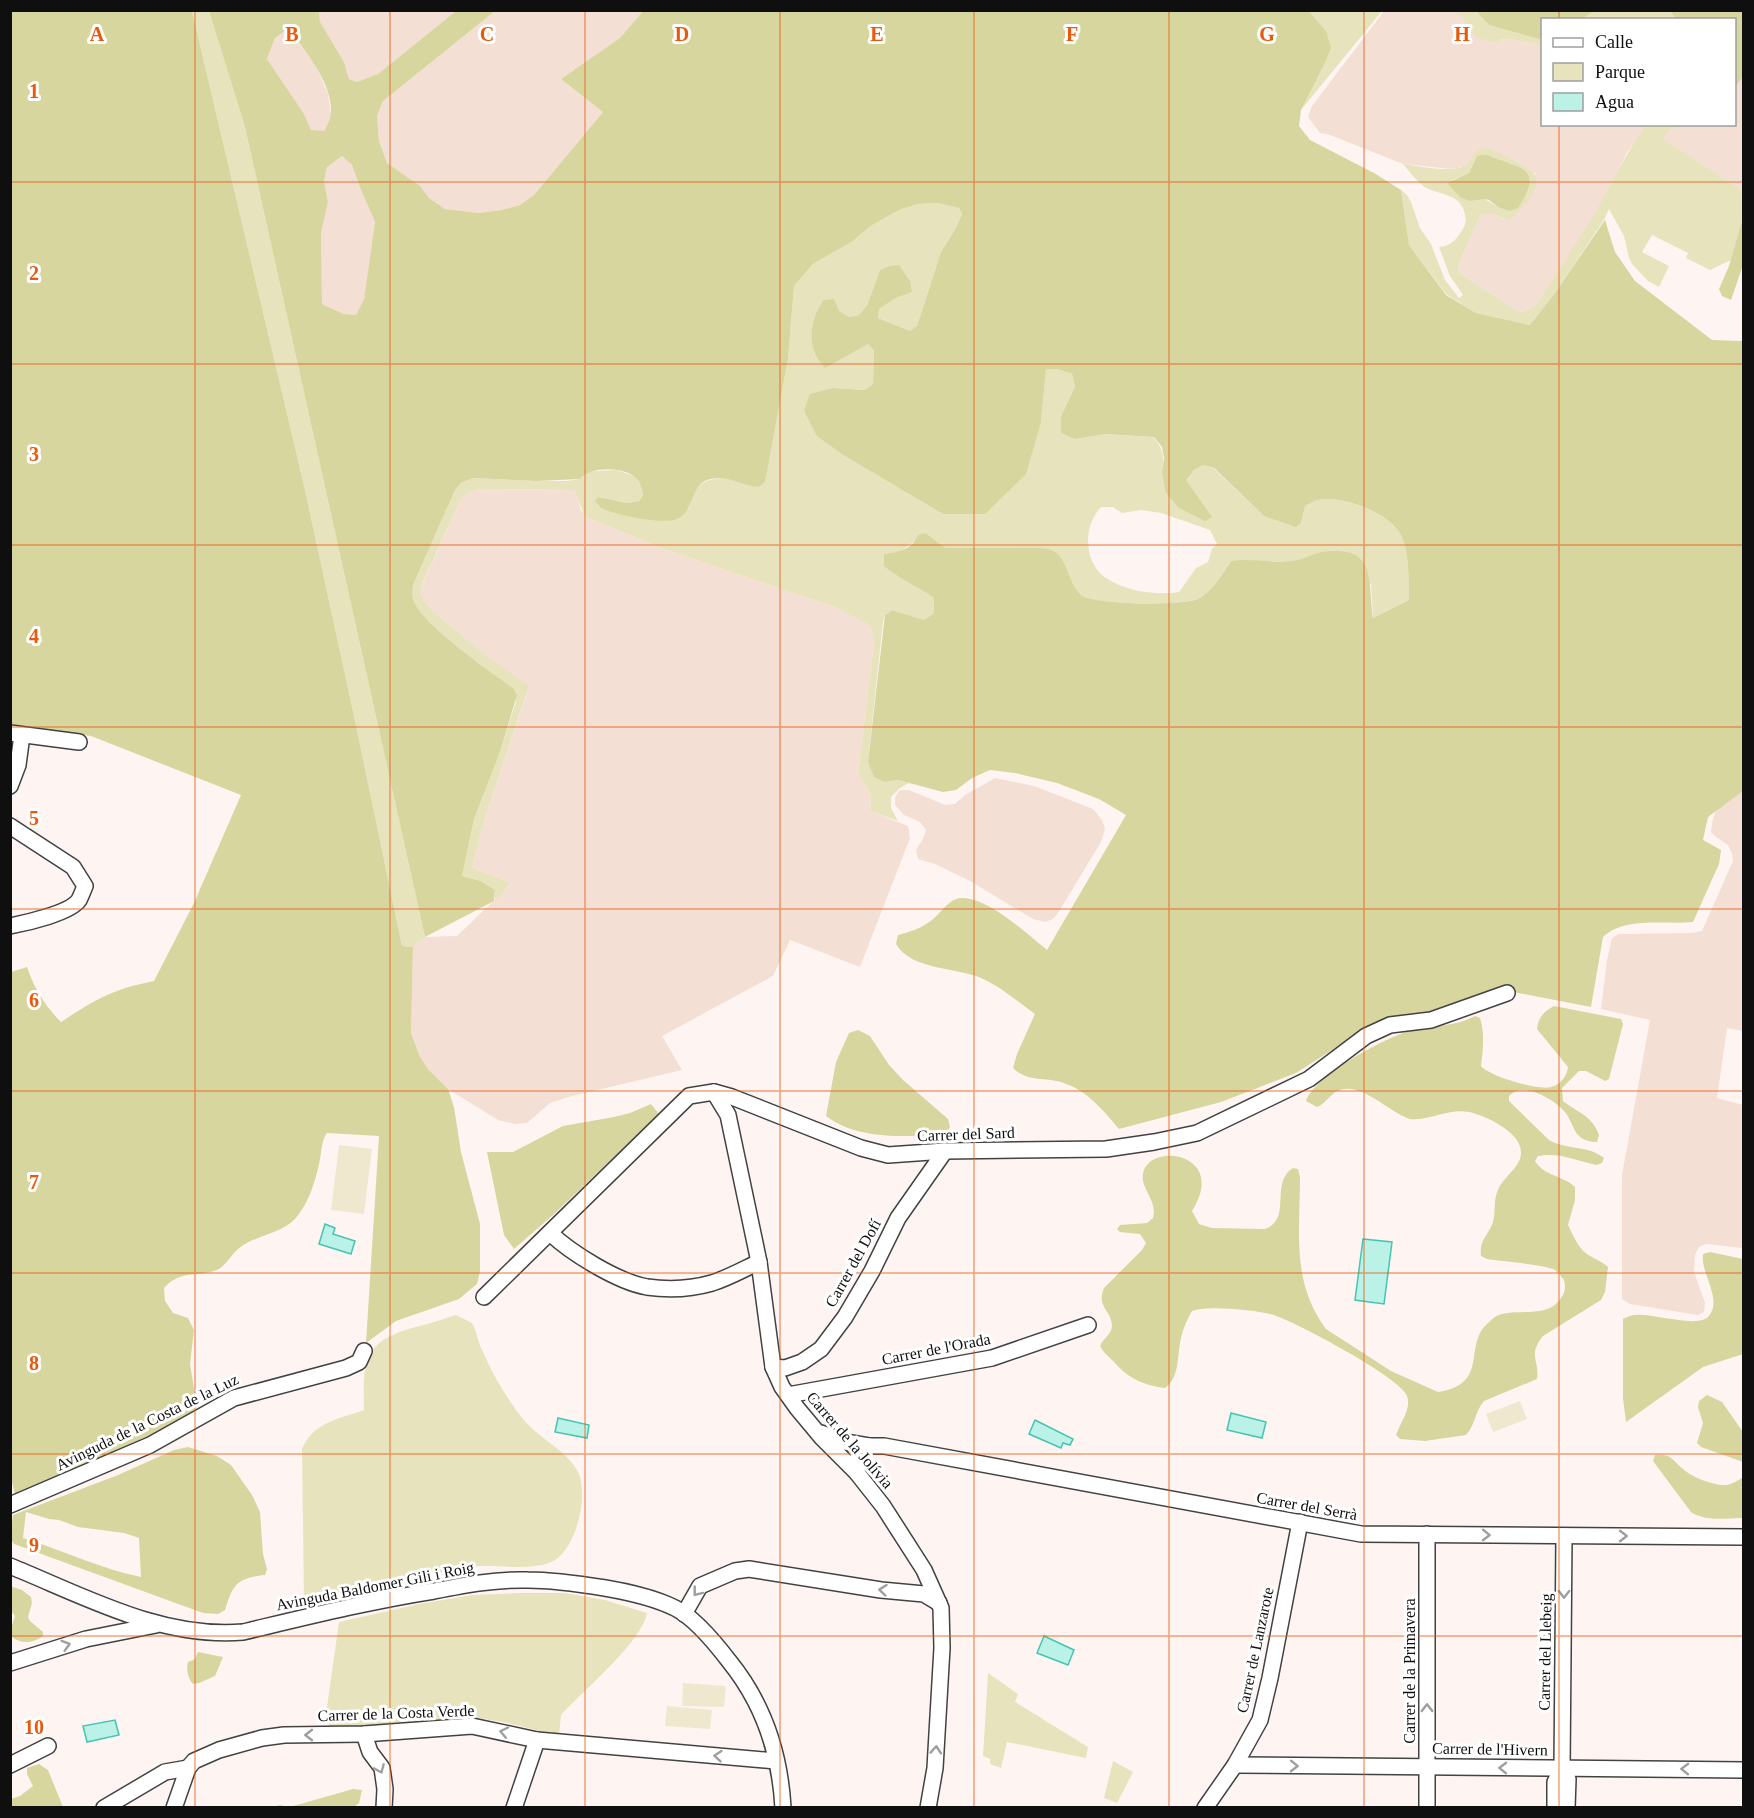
<svg xmlns="http://www.w3.org/2000/svg" width="1754" height="1818" font-family="Georgia,serif">
<rect width="100%" height="100%" fill="#fef5f2"/>
<!-- farmland -->
<g fill="#f3dfd3">
<path d="M1457,10L1478,38L1499,42L1500,39L1516,40L1542,46V124L1646,125L1626,154L1612,184L1578,243L1535,305L1526,311L1519,312L1459,273L1458,266L1480,216L1486,212L1493,213L1504,219L1536,174L1495,152L1483,148L1463,167L1451,169L1403,164L1330,135L1320,133L1308,117L1312,106L1384,11Z"/>
<path d="M319,11H456L378,74L357,82L349,79L344,62L320,22Z"/>
<path d="M495,11H643L620,38L561,79L603,112L534,195L520,205L501,210L479,213L445,209L429,198L420,186L387,163L379,141L377,116L383,101Z"/>
<path d="M288,29L315,63L328,94L331,116L325,132L311,131L304,114L267,59L275,38Z"/>
<path d="M1743,77V191L1661,138L1670,130L1682,125L1734,124L1735,87Z"/>
<path d="M342,156L352,165L361,190L375,222L364,299L356,315L344,314L322,304L321,233L328,202L324,181L327,167Z"/>
<path d="M480,489L574,490L579,497L580,509L586,517L664,549L835,607L871,625L874,634L873,651L858,774L871,795L870,811L908,826L910,838L860,967L790,940L773,976L662,1036L682,1070L572,1096L550,1103L527,1123L515,1124L498,1120L448,1089L428,1069L420,1057L411,1033L413,947L425,937L457,936L510,885L502,879L472,868L485,818L529,687L488,657L434,612L424,601L421,592L423,583L461,499L470,492Z"/>
<path d="M995,778L1034,786L1093,809L1102,820L1105,829L1101,842L1058,913L1053,919L1045,922L1033,919L970,881L935,864L918,859L916,850L923,839L926,830L920,822L904,815L895,805V797L900,790H909L945,805L955,804L965,795Z"/>
<path d="M1743,791V1031L1727,1028L1717,1098L1743,1105V1248L1706,1244L1699,1247L1695,1255L1694,1272L1705,1303L1704,1312L1698,1315L1630,1304L1622,1299V1175L1650,1020L1601,1009L1607,960L1612,938L1619,934L1692,933L1702,931L1733,861L1732,853L1728,845L1716,837L1711,832L1712,823L1716,810Z"/>
</g>
<!-- green -->
<g fill="#e7e4bd" fill-rule="evenodd">
<path d="M1593,10L1670,11L1676,19L1583,20Z"/>
<path d="M192,11H209L245,127L425,937L413,947L402,946L354,716L305,490Z"/>
<path d="M1309,11H1382L1301,110L1324,65L1326,31Z"/>
<path d="M1457,11H1476L1489,25L1542,40V46L1516,40L1500,39L1499,43L1477,38Z"/>
<path d="M1646,125H1682L1670,130L1662,138L1743,191V217L1731,260L1710,270L1686,258L1688,253L1652,235L1642,252L1669,266L1659,287L1648,281L1632,264L1629,258L1624,236L1609,209L1604,220L1555,293L1530,325L1476,313L1446,294L1409,245L1401,190L1407,195L1411,202L1420,228L1431,244L1445,280L1459,298L1463,295L1450,276L1439,247C1450,246 1455,241 1461,232C1465,226 1467,222 1465,215C1461,191 1435,196 1422,185C1415,179 1409,171 1403,164C1417,166 1452,173 1464,166C1471,162 1475,148 1484,148C1497,149 1519,164 1531,171C1548,182 1521,212 1509,220C1497,217 1492,209 1480,216L1458,266L1459,273L1519,312L1526,311L1535,305C1558,272 1580,239 1600,204C1615,178 1627,150 1646,125ZM1488,155L1502,161L1530,186L1518,208L1498,207L1452,180L1469,173L1477,156Z"/>
<path d="M937,203L959,208L962,214L956,228L941,252L917,326L910,331L878,318L879,309L896,298L911,292L880,270L867,305L859,315L849,317L839,311L812,337L814,352L825,367L868,344L874,351L873,384L866,390L834,388L804,411L818,436L843,455L943,514L1041,422L1046,368L1057,369L1072,374L1075,387L1061,416L1075,439L1106,434L1153,437C1164,449 1164,457 1162,472L1211,516L1185,480L1194,470L1203,465L1213,468L1264,516L1301,523L1305,506C1309,504 1314,501 1318,500C1341,494 1390,513 1401,535C1410,554 1408,579 1409,600L1373,618L1371,584L1320,553L1294,561H1231C1223,573 1211,593 1198,599C1181,606 1099,605 1083,596C1071,590 1065,568 1060,557L1028,548H945L926,533L901,551L885,555L920,588L934,598V613L924,620L892,610L885,615L883,622L868,761L885,782L898,780L909,783L900,788L891,797V808L898,821L870,811L871,795L858,774L873,651L874,634L870,625L835,607L664,549L586,517C579,508 581,499 574,490L480,489L470,492L461,499L423,582L421,592L424,601L434,612L488,657L529,686L485,818L472,868L502,879L510,884L495,901V890L481,881L462,876L474,819L500,752L516,701L513,688C491,672 420,624 413,600C412,596 413,590 413,585L455,490L461,483L473,478L536,481H567L580,479L584,474L594,471L617,470L636,477L641,486L643,494L639,501L627,503L598,497L595,501L688,510C691,503 693,493 697,488C704,479 722,476 732,479C743,481 748,486 759,487L765,481L788,359L794,286L813,264L853,241L869,227L899,210L918,204ZM1101,507H1113L1122,513L1141,510L1161,513L1210,530L1217,544L1212,549L1208,562L1196,568L1179,592C1157,596 1125,591 1106,578C1083,562 1083,526 1101,507Z"/>
<path d="M456,1315L472,1323C477,1332 478,1343 483,1352C493,1375 507,1399 523,1419C538,1438 568,1451 578,1472C589,1495 577,1546 555,1560C533,1573 495,1563 470,1567C414,1578 359,1587 304,1602L302,1449C313,1422 339,1419 364,1410C364,1393 362,1375 368,1359C378,1333 411,1329 434,1322C442,1320 448,1317 456,1315Z"/>
<path d="M521,1593H565L605,1600L647,1613C642,1642 582,1692 561,1715L559,1736L508,1723L473,1717L329,1728V1715L326,1714L339,1622L419,1604L472,1595Z"/>
<path d="M988,1673L1018,1694L1015,1702L1088,1747L1086,1758L1007,1742L1001,1768L990,1764V1759L983,1756Z"/>
<path d="M1113,1761L1133,1772L1117,1803L1104,1798Z"/>
</g>
<!-- forest -->
<g fill="#d7d69e" fill-rule="evenodd">
<path d="M11,11H192L305,490L354,716L402,946L413,947L411,1033L420,1057L428,1069L448,1089L454,1107L461,1152L480,1224V1271L477,1284L459,1299L396,1321L366,1343L379,1136L327,1133C321,1142 322,1150 320,1159C316,1180 309,1203 295,1219C279,1235 255,1235 238,1249C231,1255 227,1264 219,1269C198,1279 182,1268 164,1288L165,1301L173,1313L188,1318L194,1330L190,1364L197,1407L183,1420L19,1494L16,1498L10,1475L11,972L27,967C34,988 45,1006 61,1022C96,999 113,989 154,981L194,903L241,795L91,736L11,725Z"/>
<path d="M209,11H319L320,22L344,62L349,79L357,82L378,74L456,11H495L383,101L377,116L379,141L387,163L420,186L429,198L445,209L479,213L501,210L520,205L534,195L603,112L561,79L620,38L643,11H1309L1326,31L1331,48L1324,65L1301,110L1299,126L1310,140L1374,173L1401,190L1409,245L1446,295L1476,313L1530,325L1555,293L1605,220L1615,252L1635,281L1712,340L1743,341V791L1708,817L1703,840L1721,850L1719,864L1693,922C1665,925 1625,916 1603,937L1591,1007L1508,991L1354,1036L1296,1073L1247,1092L1221,1102L1119,1129C1102,1109 1087,1090 1061,1082C1044,1077 1027,1082 1013,1068L1017,1054L1035,1014C1018,1002 1000,986 981,978C955,967 911,970 896,944L898,935C910,932 922,928 932,920C940,914 946,903 956,899C982,891 1028,935 1047,950L1126,815L1099,799L1057,783L1015,773L990,770L972,778L956,790L943,792L898,780L885,782L874,777L868,762L885,615L892,610L924,620L934,613V598C918,586 899,579 884,566V554C899,552 913,549 918,535L926,533L945,548C968,548 991,548 1014,548C1025,548 1040,547 1051,550C1068,556 1067,583 1081,595C1094,605 1182,606 1198,599C1212,592 1223,573 1231,561C1251,558 1271,563 1291,561C1302,560 1312,554 1322,552C1377,544 1368,580 1373,618L1409,600C1408,579 1410,554 1401,535C1390,513 1341,494 1318,500C1314,501 1309,504 1305,506L1301,523L1296,527L1264,516L1214,468L1203,465L1194,470L1186,480L1212,517L1205,521L1179,508L1166,493L1162,472L1164,458L1162,447L1154,437L1106,434L1075,439L1061,433V416L1075,387L1072,374L1057,369H1046L1041,422L1026,474L985,514H943L843,455L817,436L804,411L810,394L834,388L865,390L873,384L874,351L868,344L825,368C821,363 816,357 814,351C808,335 814,312 824,300L834,299L839,311L849,317L859,315L867,305L880,270L890,266L899,265L910,281L912,292L896,298L879,309L878,318L910,331L917,326L941,252L956,228L962,214L959,208L937,203L918,204L899,210L869,227L853,241L813,264L794,286L788,359L765,482L759,487C740,486 725,472 705,481C690,489 694,510 679,518C666,526 615,515 601,508C599,506 597,503 595,501L598,497L627,503L639,501L643,495C642,489 640,481 635,477C622,467 591,466 580,479L536,481L473,478L461,483L455,490L413,585C413,589 412,595 413,599C419,623 491,672 513,688L517,695L500,752L474,819L462,876L481,881L495,890L494,901L425,937L245,127ZM288,29C305,49 337,89 330,118C329,122 326,127 325,131L311,130L304,114L267,59L275,38ZM342,156L352,165L361,190L375,222L364,299L356,315L344,314L322,304L321,233L328,202L324,181L327,167Z"/>
<path d="M1476,11H1593L1583,19L1542,20V40L1489,25Z"/>
<path d="M1670,11H1743V77L1735,87L1734,20L1676,19Z"/>
<path d="M1482,155H1488C1521,170 1545,166 1518,208L1509,211L1498,207L1489,200L1484,199L1469,201L1460,197L1447,183L1469,173L1477,156Z"/>
<path d="M1743,217V265L1731,300L1722,296L1719,289L1729,266Z"/>
<path d="M1554,1006L1621,1019L1623,1024L1609,1079L1605,1081L1586,1071H1579L1562,1088L1563,1101C1579,1114 1591,1114 1599,1135L1597,1142C1591,1142 1583,1140 1579,1136C1572,1129 1571,1118 1564,1111C1553,1098 1522,1081 1509,1096V1101L1549,1140C1566,1150 1588,1145 1604,1158L1602,1163L1597,1165C1577,1161 1559,1152 1538,1156L1535,1161C1545,1177 1563,1175 1575,1187V1200L1568,1225C1573,1235 1578,1248 1587,1254C1594,1259 1602,1261 1608,1267L1605,1292L1601,1300L1543,1336C1527,1356 1540,1360 1537,1379L1484,1401C1475,1411 1475,1426 1466,1435L1425,1441L1400,1439L1396,1435C1400,1423 1412,1408 1407,1396C1400,1377 1297,1323 1274,1315C1256,1310 1209,1305 1192,1311C1187,1319 1183,1329 1181,1338C1177,1355 1180,1378 1165,1388C1142,1385 1128,1378 1113,1361C1108,1356 1103,1352 1100,1346C1103,1338 1112,1335 1112,1325C1111,1310 1096,1307 1104,1288L1142,1250L1146,1243L1140,1234L1120,1232L1117,1229L1120,1225L1147,1223L1153,1218C1158,1201 1140,1188 1143,1174C1148,1144 1213,1151 1200,1194C1198,1200 1195,1206 1192,1211L1199,1224L1212,1228L1265,1229C1293,1219 1269,1183 1293,1168L1298,1169L1300,1177C1300,1232 1291,1282 1326,1329L1391,1371L1438,1392C1490,1384 1463,1346 1487,1324C1491,1320 1496,1315 1502,1314C1522,1309 1548,1318 1561,1298C1565,1293 1566,1286 1564,1280C1563,1278 1557,1272 1555,1270C1546,1265 1500,1261 1487,1259L1481,1256C1479,1240 1488,1236 1493,1222C1496,1212 1493,1200 1498,1190C1502,1179 1514,1172 1519,1161C1531,1136 1487,1116 1469,1112C1449,1108 1429,1121 1410,1119C1389,1112 1361,1082 1340,1090C1330,1093 1326,1104 1317,1107L1306,1101C1315,1075 1386,1037 1412,1030C1434,1025 1455,1027 1475,1016L1480,1018C1485,1034 1483,1049 1481,1066C1489,1076 1539,1091 1551,1087C1561,1084 1567,1076 1568,1067L1537,1029C1538,1018 1544,1011 1554,1006Z"/>
<path d="M858,1030L870,1036L889,1065L903,1080L948,1119L950,1127L945,1135C906,1136 859,1141 826,1116L836,1062L849,1033Z"/>
<path d="M651,1104L659,1114L553,1215L514,1249L504,1235L487,1152H513L563,1126L614,1117L630,1113Z"/>
<path d="M1710,1252L1743,1259V1354L1703,1367L1626,1422L1623,1398V1319C1627,1317 1631,1315 1636,1315C1652,1313 1699,1329 1709,1316C1723,1299 1700,1273 1703,1254Z"/>
<path d="M1707,1395L1722,1402L1743,1432V1462L1701,1447L1697,1443L1703,1423L1698,1407L1699,1401Z"/>
<path d="M188,1447L217,1456L231,1465L252,1495L260,1512L263,1554L267,1569L265,1575C237,1578 233,1584 225,1610L218,1614L203,1613L14,1544L10,1538L13,1515L118,1475L174,1450ZM26,1512L49,1519L59,1520L78,1527L124,1533L139,1538L141,1577C101,1569 62,1550 23,1538Z"/>
<path d="M1655,1455C1672,1454 1671,1459 1683,1469C1691,1477 1715,1486 1726,1485C1733,1484 1739,1480 1743,1477V1518C1726,1518 1706,1522 1691,1512L1653,1461Z"/>
<path d="M10,1586L22,1590L31,1597L32,1603L28,1617L30,1621L43,1632V1636C32,1644 20,1644 11,1636V1628L15,1616L11,1611Z"/>
<path d="M198,1652L223,1657L215,1676L199,1683L193,1684C188,1678 186,1670 188,1662L195,1659Z"/>
<path d="M39,1764L48,1770L63,1807H11V1799L20,1796L33,1786L27,1774V1768Z"/>
<path d="M353,1789L362,1790L359,1803L354,1807H274L280,1805L288,1807L297,1805Z"/>
</g>
<!-- pitch -->
<g fill="#efe8cf">
<path d="M339,1145L372,1149L364,1214L331,1210Z"/>
<path d="M1520,1401L1527,1419L1493,1432L1486,1414Z"/>
<path d="M683,1683L726,1686L724,1707L682,1706Z"/>
<path d="M667,1706L712,1710L710,1729L665,1726Z"/>
</g>
<!-- water -->
<g fill="#baf2e8" stroke="#46c4b0" stroke-width="1.5">
<path d="M325,1224L335,1228L333,1234L355,1241L351,1254L319,1244Z"/>
<path d="M1363,1239L1392,1242L1384,1304L1355,1300Z"/>
<path d="M1231,1413L1266,1422L1262,1438L1227,1430Z"/>
<path d="M558,1418L589,1425L587,1438L555,1432Z"/>
<path d="M1035,1420L1073,1439L1070,1445L1063,1443L1061,1448L1029,1434Z"/>
<path d="M1044,1636L1074,1650L1068,1665L1037,1653Z"/>
<path d="M115,1720L119,1735L87,1742L83,1726Z"/>
</g>
<g fill="none" stroke-linecap="round" stroke-linejoin="round">
<defs>
<g id="minor">
<path d="M10,733L79,742"/>
<path d="M10,786L18,765L22,735"/>
<path d="M10,826L73,867L85,886C83,891 81,896 79,900C70,913 26,923 10,926"/>
<path d="M714,1092L728,1115L759,1262L773,1367L782,1387L797,1408L822,1438L857,1473L883,1506L924,1570L941,1608L942,1648L935,1768L928,1808"/>
<path d="M550,1233C571,1253 618,1282 647,1287C668,1290 691,1289 712,1283C728,1278 744,1269 759,1262"/>
<path d="M484,1297L689,1096L714,1092L732,1097L861,1148L888,1155L945,1151L1106,1149L1154,1142L1197,1133L1309,1079L1366,1036L1390,1025L1431,1020L1507,993"/>
<path d="M773,1367L785,1368L802,1362L821,1349L845,1317L872,1271L898,1218L945,1151"/>
<path d="M788,1395L992,1358L1088,1325"/>
<path d="M821,1433L845,1442L869,1446"/>
<path d="M857,1473L858,1455L869,1446H884L1361,1534L1744,1537"/>
<path d="M10,1505L150,1445L234,1398L346,1368L359,1362L364,1351"/>
<path d="M10,1566C84,1596 161,1639 243,1632C306,1617 370,1601 434,1591C465,1585 496,1579 528,1580C554,1580 580,1584 605,1588C628,1592 653,1597 675,1608C695,1618 716,1644 729,1661C764,1704 780,1753 783,1808"/>
<path d="M684,1614L700,1586L735,1571L749,1569L881,1590L924,1594L939,1603"/>
<path d="M10,1663L86,1639L156,1625"/>
<path d="M364,1734L370,1752L382,1768L385,1789L384,1808"/>
<path d="M10,1765L48,1746"/>
<path d="M1235,1765L1744,1770"/>
<path d="M1562,1768L1568,1779L1567,1808"/>
<path d="M104,1808L165,1772L188,1768"/>
<path d="M174,1808L188,1768L194,1761L219,1750L262,1738L284,1735L364,1734L472,1726L537,1740L776,1761"/>
<path d="M514,1808L537,1740"/>
<path d="M1205,1808L1235,1765L1260,1720L1270,1678L1300,1522"/>
<path d="M1427,1808V1534"/>
<path d="M1555,1808V1782L1562,1768L1564,1536"/>
</g>
</defs>
<!-- minor casing -->
<use href="#minor" stroke="#424242" stroke-width="18"/>
<!-- minor -->
<use href="#minor" stroke="#fff" stroke-width="15"/>
</g>
<!-- one-way arrows -->
<defs><path id="oneway-chevron" d="M-2-3.5L2.5 0L-2 3.5" fill="none" stroke-width="1.6" stroke-linecap="round" stroke-linejoin="round" transform="scale(1.5)"/></defs>
<g stroke="#9f9f9f">
<use href="#oneway-chevron" transform="translate(1486 1535) rotate(1)"/>
<use href="#oneway-chevron" transform="translate(1623 1536)"/>
<use href="#oneway-chevron" transform="translate(883 1590) rotate(-174)"/>
<use href="#oneway-chevron" transform="translate(697 1592) rotate(128)"/>
<use href="#oneway-chevron" transform="translate(1564 1594) rotate(91)"/>
<use href="#oneway-chevron" transform="translate(66 1645) rotate(-16)"/>
<use href="#oneway-chevron" transform="translate(1427 1708) rotate(-90)"/>
<use href="#oneway-chevron" transform="translate(504 1732) rotate(-168)"/>
<use href="#oneway-chevron" transform="translate(309 1735) rotate(-180)"/>
<use href="#oneway-chevron" transform="translate(936 1750) rotate(-86)"/>
<use href="#oneway-chevron" transform="translate(718 1756) rotate(-175)"/>
<use href="#oneway-chevron" transform="translate(1294 1766) rotate(1)"/>
<use href="#oneway-chevron" transform="translate(1503 1768) rotate(-179)"/>
<use href="#oneway-chevron" transform="translate(380 1769) rotate(67)"/>
<use href="#oneway-chevron" transform="translate(1685 1769) rotate(-179)"/>
</g>
<!-- grid -->
<path fill="none" stroke="#e8590c" stroke-width="1.5" stroke-opacity="0.55" d="M195,10V1808M390,10V1808M585,10V1808M780,10V1808M974,10V1808M1169,10V1808M1364,10V1808M1559,10V20M1559,124V1808M10,182H1744M10,364H1744M10,545H1744M10,727H1744M10,909H1744M10,1091H1744M10,1273H1744M10,1454H1744M10,1636H1744"/>
<g text-anchor="middle" dominant-baseline="central" stroke-width="6" stroke-linejoin="round" paint-order="stroke">
<!-- street labels -->
<g font-size="16" fill="#0f0f0f" stroke="#fff">
<text transform="translate(966 1134) rotate(-2)">Carrer del Sard</text>
<text transform="translate(853 1263) rotate(-61)">Carrer del Dofí</text>
<text transform="translate(936 1349) rotate(-11)">Carrer de l'Orada</text>
<text transform="translate(147 1422) rotate(-26)">Avinguda de la Costa de la Luz</text>
<text transform="translate(850 1440) rotate(49)">Carrer de la Jolívia</text>
<text transform="translate(1307 1506) rotate(10)">Carrer del Serrà</text>
<text transform="translate(375 1586) rotate(-11)">Avinguda Baldomer Gili i Roig</text>
<text transform="translate(1255 1650) rotate(-78)">Carrer de Lanzarote</text>
<text transform="translate(1545 1652) rotate(-89)">Carrer del Llebeig</text>
<text transform="translate(1409 1671) rotate(-90)">Carrer de la Primavera</text>
<text transform="translate(396 1713) rotate(-2)">Carrer de la Costa Verde</text>
<text transform="translate(1490 1749) rotate(1)">Carrer de l'Hivern</text>
</g>
</g>
<g font-size="20" text-anchor="middle" font-weight="bold" fill="#e8590c" stroke="#fff" stroke-width="6" stroke-linejoin="round" paint-order="stroke">
<text x="97" y="41">A</text>
<text x="292" y="41">B</text>
<text x="487" y="41">C</text>
<text x="682" y="41">D</text>
<text x="877" y="41">E</text>
<text x="1072" y="41">F</text>
<text x="1267" y="41">G</text>
<text x="1462" y="41">H</text>
<text x="34" y="98">1</text>
<text x="34" y="280">2</text>
<text x="34" y="461">3</text>
<text x="34" y="643">4</text>
<text x="34" y="825">5</text>
<text x="34" y="1007">6</text>
<text x="34" y="1189">7</text>
<text x="34" y="1370">8</text>
<text x="34" y="1552">9</text>
<text x="34" y="1734">10</text>
</g>
<!-- border -->
<rect width="1754" height="1818" fill="none" stroke="#0f0f0f" stroke-width="24"/>
<!-- legend -->
<rect x="1541" y="18" width="195" height="108" fill="#ffffff" stroke="#9f9f9f" stroke-width="1.5"/>
<rect x="1553" y="38" width="30" height="9" fill="#ffffff" stroke="#9f9f9f" stroke-width="1.5"/>
<text x="1595" y="48" font-size="18" fill="#0f0f0f">Calle</text>
<rect x="1553" y="63" width="30" height="18" fill="#e7e4bd" stroke="#9f9f9f" stroke-width="1.5"/>
<text x="1595" y="78" font-size="18" fill="#0f0f0f">Parque</text>
<rect x="1553" y="93" width="30" height="18" fill="#baf2e8" stroke="#9f9f9f" stroke-width="1.5"/>
<text x="1595" y="108" font-size="18" fill="#0f0f0f">Agua</text>
</svg>
